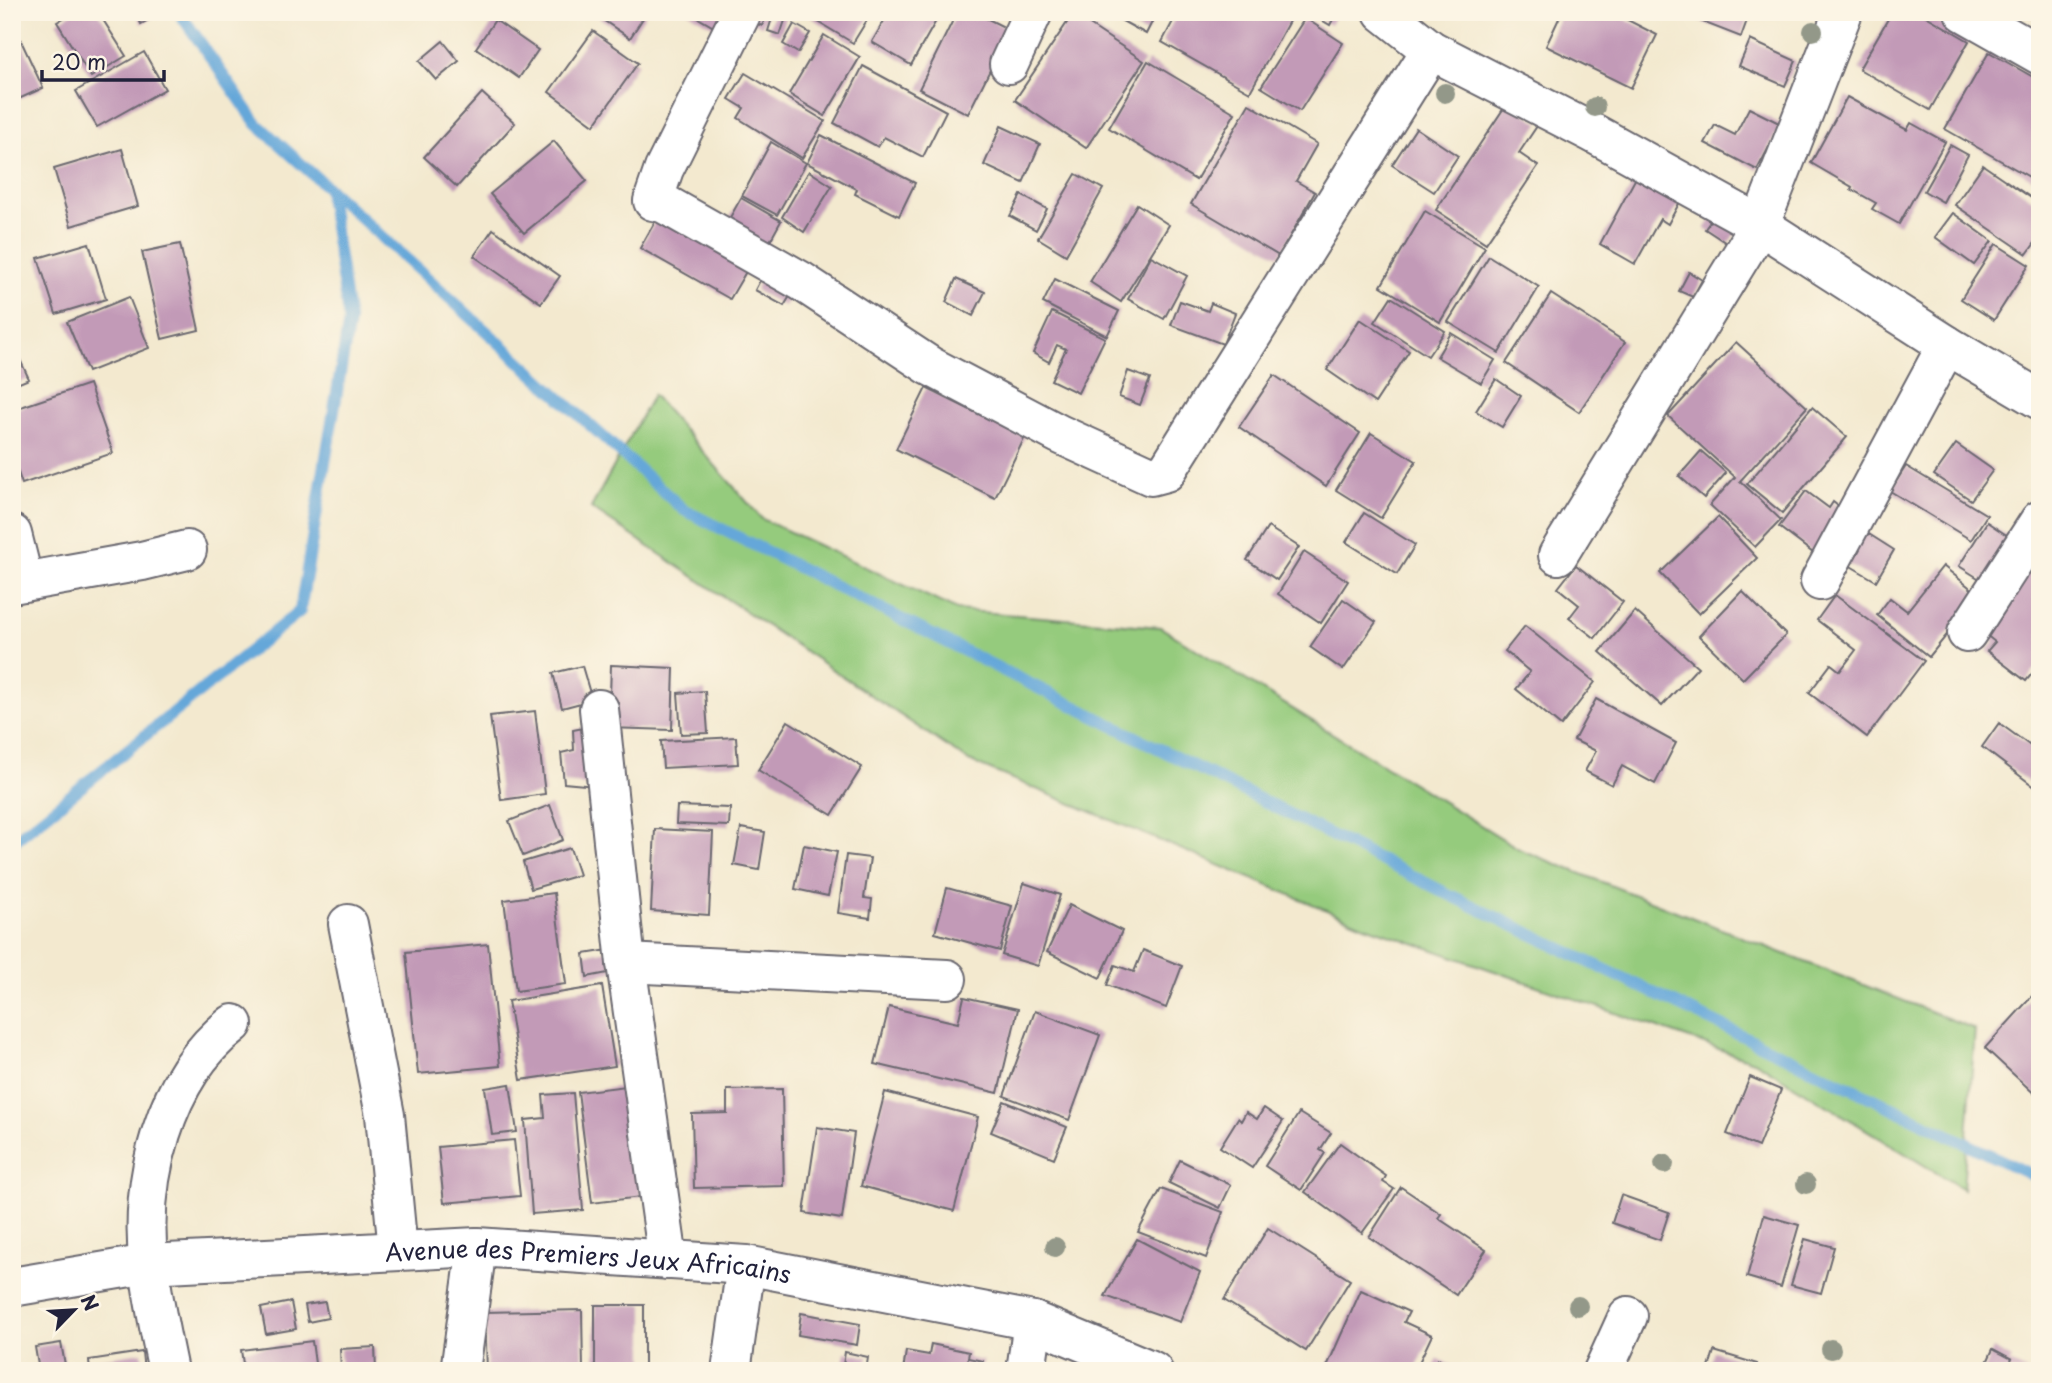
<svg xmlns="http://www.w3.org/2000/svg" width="2052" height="1383" font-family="'Playpen Sans',sans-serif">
<rect width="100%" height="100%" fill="#fcf5e5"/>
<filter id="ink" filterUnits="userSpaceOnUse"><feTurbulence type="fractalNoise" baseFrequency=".0143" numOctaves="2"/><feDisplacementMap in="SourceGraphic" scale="14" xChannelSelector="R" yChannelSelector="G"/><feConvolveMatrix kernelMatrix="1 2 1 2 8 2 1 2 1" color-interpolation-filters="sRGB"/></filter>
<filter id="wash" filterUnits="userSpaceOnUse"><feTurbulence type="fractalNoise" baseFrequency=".00686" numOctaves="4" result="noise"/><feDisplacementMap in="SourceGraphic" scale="28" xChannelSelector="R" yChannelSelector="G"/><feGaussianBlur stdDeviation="1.57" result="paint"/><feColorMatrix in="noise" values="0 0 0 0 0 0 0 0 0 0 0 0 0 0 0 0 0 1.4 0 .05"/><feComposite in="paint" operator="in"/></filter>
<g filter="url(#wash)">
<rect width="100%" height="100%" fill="#f3e9cf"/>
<!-- green -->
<path fill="#95cb7d" stroke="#5c765c" stroke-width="2" d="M653,395L762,519L957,610L1160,627L1521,850L1975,1029L1963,1189L1756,1062L1365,926L969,761L591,508Z"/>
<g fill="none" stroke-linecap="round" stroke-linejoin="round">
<!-- stream -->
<g stroke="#65a7d9" stroke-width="12">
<path d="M179,12L257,124L684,510L1450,895L2040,1179"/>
<path d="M12,846L14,841L300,611L349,321L328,188"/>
</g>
</g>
<g id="blocks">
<!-- building -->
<g fill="#c29ab7">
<path d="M74,12H98L126,56L91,77L57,22Z"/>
<path d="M136,12H158L159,14L141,24Z"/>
<path d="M591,12H647L630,38Z"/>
<path d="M688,12H729L719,30Z"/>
<path d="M753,12H768L762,26L749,20Z"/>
<path d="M774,12H788L780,35L768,31Z"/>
<path d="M802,12H872L853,43Z"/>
<path d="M889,12H941L911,65L872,42Z"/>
<path d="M957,12H974L1010,30L968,114L919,89Z"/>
<path d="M1106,12H1157L1146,34Z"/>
<path d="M1178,12H1294L1250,92L1162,42Z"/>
<path d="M1308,12H1337L1330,25Z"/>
<path d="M1562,12H1612L1657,35L1631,88L1546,46Z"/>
<path d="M1688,12H1750L1741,37L1687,16Z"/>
<path d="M1892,12H1919L1969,41L1930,110L1859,69Z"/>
<path d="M2023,12H2040V21Z"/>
<path d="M1073,14L1144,61L1086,148L1015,100Z"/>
<path d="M1305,18L1343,43L1300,111L1261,87Z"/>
<path d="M495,20L538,50L519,78L476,48Z"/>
<path d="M794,24L810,33L798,53L783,44Z"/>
<path d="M16,30L43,88L12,102V32Z"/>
<path d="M593,31L638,63L594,125L549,92Z"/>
<path d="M824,35L860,57L825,116L789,94Z"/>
<path d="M1750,40L1796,61L1785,86L1739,66Z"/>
<path d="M443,41L459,61L436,80L419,61Z"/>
<path d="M144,52L165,89L97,127L76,91Z"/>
<path d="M1989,52L2040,81V183L1945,129Z"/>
<path d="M1148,61L1235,113L1196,180L1109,128Z"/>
<path d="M863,66L946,111L923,157L884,137L878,147L834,123Z"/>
<path d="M745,73L825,121L802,158L738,118L744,108L729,99Z"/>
<path d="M482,93L515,123L457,187L424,157Z"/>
<path d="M1847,97L1907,130L1911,123L1945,142L1899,224L1872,209L1876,203L1851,189L1852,187L1811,163Z"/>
<path d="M1508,102L1539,123L1519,153L1538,166L1486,243L1436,210Z"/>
<path d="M1249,104L1317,144L1296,181L1315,192L1279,256L1191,204Z"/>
<path d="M1749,108L1781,124L1757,170L1705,143L1715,125L1735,135Z"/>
<path d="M1001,126L1040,144L1023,183L984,165Z"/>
<path d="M1416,128L1458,156L1434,192L1392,165Z"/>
<path d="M821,135L915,183L899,216L855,194L857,189L807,163Z"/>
<path d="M554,141L587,181L524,233L490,194Z"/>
<path d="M771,142L806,163L777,215L742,196Z"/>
<path d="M1950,145L1968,155L1943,202L1924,191Z"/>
<path d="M122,149L138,206L71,226L54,169Z"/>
<path d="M1983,165L2040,204V236L2027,254L1955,205Z"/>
<path d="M809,171L832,186L804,232L782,217Z"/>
<path d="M1639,172L1683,196L1668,224L1660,219L1635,264L1600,244Z"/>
<path d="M1076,174L1103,189L1066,255L1038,238Z"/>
<path d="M1021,195L1047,209L1036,230L1010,216Z"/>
<path d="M741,198L781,221L764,252L724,228Z"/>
<path d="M1137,204L1169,225L1121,302L1090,282Z"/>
<path d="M1721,206L1743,221L1728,244L1705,229Z"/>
<path d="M661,211L751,263L730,299L640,248Z"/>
<path d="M1425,211L1485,247L1440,322L1381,286Z"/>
<path d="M1953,213L1992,241L1974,265L1935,237Z"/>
<path d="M493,229L560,276L541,303L474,256Z"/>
<path d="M89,243L106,299L56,314L38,258Z"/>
<path d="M180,244L199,330L162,339L142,252Z"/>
<path d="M1996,244L2029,265L1994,320L1961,299Z"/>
<path d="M1151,256L1187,276L1164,319L1128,299Z"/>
<path d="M1489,256L1539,287L1499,353L1448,322Z"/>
<path d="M766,269L796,286L784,306L755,290Z"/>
<path d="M1689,272L1702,280L1693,297L1679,291Z"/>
<path d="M956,279L985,292L973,316L946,302Z"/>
<path d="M1055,279L1119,311L1107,336L1043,303Z"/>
<path d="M1551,294L1625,342L1579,412L1506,363Z"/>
<path d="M129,297L149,348L88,372L67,322Z"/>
<path d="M1391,297L1445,331L1428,356L1375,322Z"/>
<path d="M1180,301L1208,311L1211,303L1235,313L1223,344L1171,325Z"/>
<path d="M1052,312L1105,338L1078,393L1051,380L1066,349L1057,345L1049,362L1033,353Z"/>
<path d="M1360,319L1409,351L1375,403L1327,370Z"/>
<path d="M1451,333L1495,360L1481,383L1437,357Z"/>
<path d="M1736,342L1807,407L1740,481L1781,520L1755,547L1710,505L1735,477L1668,416Z"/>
<path d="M15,349L29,379L12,386V351Z"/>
<path d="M1128,371L1150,379L1140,405L1119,397Z"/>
<path d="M1274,375L1360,433L1326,486L1239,427Z"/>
<path d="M1496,379L1521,396L1502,427L1476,411Z"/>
<path d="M89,384L113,453L22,484L12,455V410Z"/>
<path d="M926,388L1025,437L995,498L896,449Z"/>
<path d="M1812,407L1847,437L1782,513L1747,484Z"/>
<path d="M1371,433L1416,461L1381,518L1336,490Z"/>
<path d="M1956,444L1993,470L1971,500L1934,475Z"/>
<path d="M1701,451L1726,473L1704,498L1679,476Z"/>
<path d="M1906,466L1987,515L1971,540L1890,491Z"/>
<path d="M1806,491L1829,508L1833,502L1848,514L1817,556L1779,527Z"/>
<path d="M1364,513L1415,545L1397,574L1346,542Z"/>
<path d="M1718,517L1757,558L1699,614L1660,573Z"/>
<path d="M1987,522L2014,540L1986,583L1959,566Z"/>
<path d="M1268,527L1299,547L1277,580L1247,560Z"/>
<path d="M1861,529L1894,550L1876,581L1842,561Z"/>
<path d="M1304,552L1348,581L1321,623L1278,594Z"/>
<path d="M2030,557L2040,565V664L2026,681L1987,651L1995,642L1975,626Z"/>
<path d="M1576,565L1623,602L1595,638L1569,618L1579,605L1558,588Z"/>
<path d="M1943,566L1979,595L1929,657L1877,615L1890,598L1907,611Z"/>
<path d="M1742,591L1786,635L1743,679L1699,636Z"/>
<path d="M1835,595L1924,661L1867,737L1809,693L1831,664L1840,671L1856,650L1817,620Z"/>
<path d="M1343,599L1376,622L1343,670L1310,647Z"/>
<path d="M1635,611L1698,667L1662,706L1600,652Z"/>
<path d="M1525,626L1595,682L1561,726L1516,689L1530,672L1505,651Z"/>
<path d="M611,665L674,668L672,730L609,728Z"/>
<path d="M582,666L592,700L562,708L553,673Z"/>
<path d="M705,691L708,733L681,734L678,693Z"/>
<path d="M1596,699L1676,743L1655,784L1622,766L1612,785L1585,771L1596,751L1574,740Z"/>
<path d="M535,711L545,794L501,800L490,716Z"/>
<path d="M788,721L862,767L832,815L758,770Z"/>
<path d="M1999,723L2040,753V791L1982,747Z"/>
<path d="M593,726L595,786L564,783L561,753L574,750L573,730Z"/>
<path d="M736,737L738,764L663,768L661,741Z"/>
<path d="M550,805L563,840L523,856L509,821Z"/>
<path d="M677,806L730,808L729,826L676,824Z"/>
<path d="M741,828L765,832L759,870L734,865Z"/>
<path d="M655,829L713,832L709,915L651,911Z"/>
<path d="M804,845L837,852L828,896L795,889Z"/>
<path d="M570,848L579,875L531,889L523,862Z"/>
<path d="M846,855L870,858L864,898L872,899L870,918L838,913Z"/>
<path d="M1024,883L1060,895L1038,966L1002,955Z"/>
<path d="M947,888L1012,906L1000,951L935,933Z"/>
<path d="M554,893L566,984L516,991L504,900Z"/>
<path d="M1069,905L1122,931L1100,978L1047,952Z"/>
<path d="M488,944L500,1066L418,1074L406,952Z"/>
<path d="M609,950L613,972L587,977L584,954Z"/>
<path d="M1143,950L1182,966L1166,1008L1107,985L1115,965L1134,972Z"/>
<path d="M602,986L615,1066L521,1080L508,1001Z"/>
<path d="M2034,994L2040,999V1099L1985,1048Z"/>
<path d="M964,997L1018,1009L998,1093L875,1064L889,1007L958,1023Z"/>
<path d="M1035,1011L1100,1035L1069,1120L1004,1096Z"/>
<path d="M1750,1077L1781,1090L1758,1147L1727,1134Z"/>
<path d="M510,1084L517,1132L492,1135L485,1088Z"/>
<path d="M626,1086L641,1197L592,1203L578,1092Z"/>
<path d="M782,1089L784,1186L694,1188L692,1114L727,1113V1090Z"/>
<path d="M885,1092L978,1117L954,1211L861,1186Z"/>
<path d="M573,1093L583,1210L532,1214L525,1120L545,1118L543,1095Z"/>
<path d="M1004,1101L1067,1127L1054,1158L991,1132Z"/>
<path d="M1264,1108L1283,1121L1252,1168L1220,1147L1238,1118L1241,1121L1246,1112L1257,1119Z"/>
<path d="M1299,1113L1331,1133L1320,1150L1325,1153L1301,1190L1265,1166Z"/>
<path d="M817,1127L854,1133L842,1219L804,1213Z"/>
<path d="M514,1140L520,1196L444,1203L438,1147Z"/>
<path d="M1340,1143L1386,1176L1383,1182L1394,1189L1362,1233L1305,1192Z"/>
<path d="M1180,1160L1231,1185L1220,1208L1169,1183Z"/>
<path d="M1401,1187L1441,1214L1438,1218L1486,1250L1456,1295L1369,1237Z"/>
<path d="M1161,1189L1223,1212L1206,1258L1138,1232Z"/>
<path d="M1621,1195L1669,1212L1660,1240L1612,1223Z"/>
<path d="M1764,1215L1799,1225L1781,1287L1747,1277Z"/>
<path d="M1268,1228L1350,1280L1306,1351L1224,1300Z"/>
<path d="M1137,1239L1200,1272L1180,1322L1105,1296Z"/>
<path d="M1805,1239L1834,1247L1821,1293L1791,1285Z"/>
<path d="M1361,1290L1409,1312L1404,1322L1432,1335L1415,1371H1325Z"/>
<path d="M291,1302L296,1329L266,1334L261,1308Z"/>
<path d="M325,1302L328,1318L308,1322L305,1305Z"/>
<rect x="595" y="1305" width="49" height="66"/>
<path d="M582,1310L583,1371H487L485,1312Z"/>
<path d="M801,1313L860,1324L857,1345L798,1335Z"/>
<path d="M312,1341L316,1371H244L241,1350Z"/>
<path d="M61,1343L66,1370L39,1371L35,1347Z"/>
<path d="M931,1344L969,1352L968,1358L983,1361L981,1371H903L906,1351L929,1355Z"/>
<path d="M375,1347L376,1371H341L340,1349Z"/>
<path d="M1993,1349L2012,1359L2010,1363L2027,1371H1983Z"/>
<path d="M1714,1351L1757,1364L1755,1371H1708Z"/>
<path d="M142,1352L144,1371H90L89,1360Z"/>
<path d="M845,1352L868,1357L866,1371H842Z"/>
<path d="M1438,1359L1464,1371H1432Z"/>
</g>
</g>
</g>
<g filter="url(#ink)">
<use href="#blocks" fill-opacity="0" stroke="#6b686f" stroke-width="2"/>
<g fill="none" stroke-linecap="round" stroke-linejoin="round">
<defs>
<g id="minor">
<path d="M742,12L664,169L653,201L663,203L801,281L930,366L1059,434L1151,476L1166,472L1431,50"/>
<path d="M1383,12L1431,50L1593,133L1760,225L1947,345L2040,400"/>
<path d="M1964,12L2040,55"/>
<path d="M1009,64L1033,12"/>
<path d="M12,534L24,582"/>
<path d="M1558,555L1760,225L1843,12"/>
<path d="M1820,581L1947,345"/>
<path d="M12,584L142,561L187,550"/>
<path d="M1967,633L2040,520"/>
<path d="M599,709L626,963L668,1260"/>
<path d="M348,924L385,1115L398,1251"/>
<path d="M626,963L947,979"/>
<path id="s1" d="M12,1287L148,1264L477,1247L746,1265L1033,1321L1153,1371"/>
<path d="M168,1371C161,1336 153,1301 149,1266C138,1182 164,1077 233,1024"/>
<path d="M460,1371L477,1247"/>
<path d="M731,1371L746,1265"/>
<path d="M1026,1371L1033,1321"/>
<path d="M1603,1371L1628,1316"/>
</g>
</defs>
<!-- minor casing -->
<use href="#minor" stroke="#6b686f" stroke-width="42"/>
<!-- minor -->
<use href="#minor" stroke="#fff" stroke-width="38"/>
</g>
<!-- trees -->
<g fill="#939889">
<circle cx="1813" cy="31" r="10"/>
<circle cx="1445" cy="93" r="10"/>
<circle cx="1595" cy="107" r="10"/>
<circle cx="1664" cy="1164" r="10"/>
<circle cx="1806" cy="1184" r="10"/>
<circle cx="1055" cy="1247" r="10"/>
<circle cx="1578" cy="1306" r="10"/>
<circle cx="1831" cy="1349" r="10"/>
</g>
</g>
<g text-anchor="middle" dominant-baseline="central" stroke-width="6" stroke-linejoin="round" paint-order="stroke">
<!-- street labels -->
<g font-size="24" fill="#22223b" stroke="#fcf5e5">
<text stroke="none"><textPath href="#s1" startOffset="579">Avenue des Premiers Jeux Africains</textPath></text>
</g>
</g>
<!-- margin -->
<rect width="2052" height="1383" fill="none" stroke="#fcf5e5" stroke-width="42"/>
<!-- north arrow -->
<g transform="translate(74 1310) rotate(65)" stroke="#fcf5e5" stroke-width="5" paint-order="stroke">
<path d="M0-5L12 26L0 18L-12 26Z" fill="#22223b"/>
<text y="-10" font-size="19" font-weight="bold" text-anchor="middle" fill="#22223b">N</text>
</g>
<!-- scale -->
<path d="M42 70v10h122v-10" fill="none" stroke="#22223b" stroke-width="3.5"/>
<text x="52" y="70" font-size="21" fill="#22223b" stroke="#fcf5e5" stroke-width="5" paint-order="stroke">20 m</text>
</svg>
